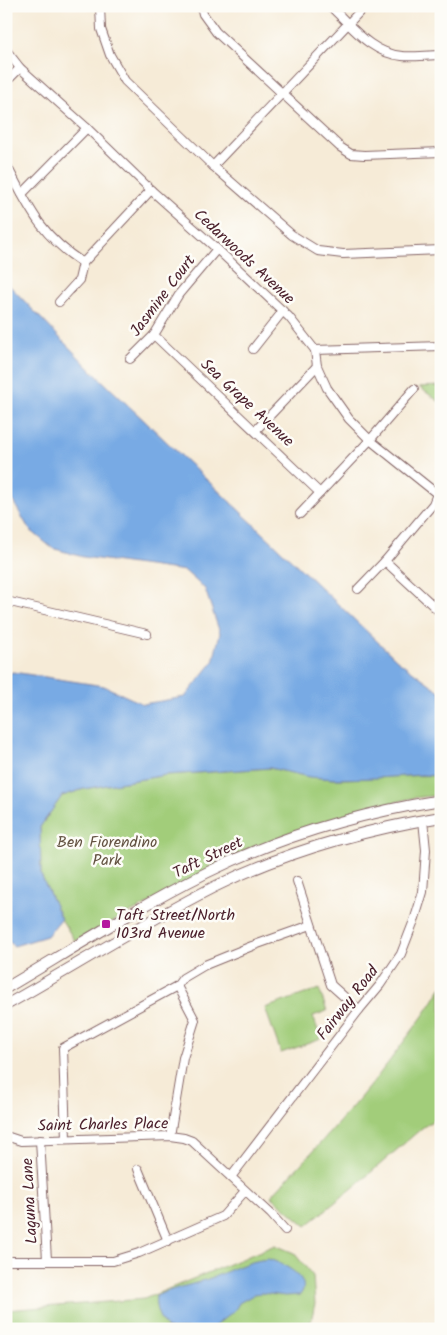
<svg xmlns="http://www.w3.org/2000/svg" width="447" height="1335" font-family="Kalam,sans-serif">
<rect width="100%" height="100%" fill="#fdfcf7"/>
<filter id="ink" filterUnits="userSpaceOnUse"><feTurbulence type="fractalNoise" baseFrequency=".02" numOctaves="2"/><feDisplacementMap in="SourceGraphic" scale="10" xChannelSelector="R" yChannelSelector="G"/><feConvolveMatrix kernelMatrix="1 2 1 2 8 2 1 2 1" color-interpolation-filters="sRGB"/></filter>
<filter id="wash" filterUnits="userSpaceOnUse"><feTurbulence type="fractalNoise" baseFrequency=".0096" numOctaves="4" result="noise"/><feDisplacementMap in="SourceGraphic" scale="20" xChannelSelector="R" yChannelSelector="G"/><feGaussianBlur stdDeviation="1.12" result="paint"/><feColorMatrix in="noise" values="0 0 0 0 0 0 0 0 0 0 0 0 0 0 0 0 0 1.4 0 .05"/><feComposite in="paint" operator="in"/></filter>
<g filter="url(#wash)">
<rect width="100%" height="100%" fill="#f6ebd7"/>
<!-- green -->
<g fill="#a2cd7a" stroke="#767652">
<path d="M441,386V403L419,387Z"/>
<path d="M270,768C292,773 313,778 335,779C371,779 406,774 441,776V795L413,798L354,812L286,834L75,941L61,919L41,875L40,827L62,796L84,789L166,775Z"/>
<path d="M441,987V1115L422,1128L354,1187L306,1226L271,1196C318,1146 365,1096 405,1040C418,1023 431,1006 441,987Z"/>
<path d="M319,989L327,1011L313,1016L321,1039L281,1053L265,1008Z"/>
<path d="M275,1245L294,1253L313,1276L315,1304L309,1329H6V1310L144,1299Z"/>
</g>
<!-- water -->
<g fill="#78aae4" stroke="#616488">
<path d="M6,282L92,371L397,660L441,692V776L421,775L376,778L334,779L309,777L270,768L166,775L84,789L62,796L40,827L41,875L61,919L47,936L14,946L6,939V674L13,672L104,686L143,704L185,697L213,662L220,633L205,589L185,571L83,557L52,548L29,529L6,489Z"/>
<path d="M268,1259C282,1263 314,1278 300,1295L285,1296L262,1293L255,1294L239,1303L235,1310L211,1329H167C160,1320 154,1308 156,1296C172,1288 189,1286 205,1280C227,1273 245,1261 268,1259Z"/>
</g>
</g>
<g filter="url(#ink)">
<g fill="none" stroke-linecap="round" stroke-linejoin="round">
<defs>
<g id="minor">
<path d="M100,6L101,29L110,55L125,81L213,166L292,235L318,251L343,254L441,250"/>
<path d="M201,6L203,14L216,32L340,147L351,154L364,155L441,152"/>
<path d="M330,6C352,26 370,53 402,56C414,57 428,55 441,55"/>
<path d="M6,50L20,68L87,128L151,190L217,249L289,317L315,350L317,366L327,388L349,419L370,440L441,497"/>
<path d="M6,82L20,68"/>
<path d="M6,164C29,208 40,235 83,263"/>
<path d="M213,166L365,6"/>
<path d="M22,194L87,128"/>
<path d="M59,302L79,280L83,263L151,190"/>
<path d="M154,335L320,493"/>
<path d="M253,349L283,311"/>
<path d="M315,350L441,346"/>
<path d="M130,359L154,335L179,294L217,249"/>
<path d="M256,430L317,366"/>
<path d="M300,514L370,440L414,389"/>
<path d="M385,561L441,613"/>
<path d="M358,589L385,561L433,504L441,484"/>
<path d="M6,601L147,634"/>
<path d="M297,881L331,985L359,1010"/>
<path d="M6,1136L21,1141L170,1136L184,1138L192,1141L271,1214L285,1230"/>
<path d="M170,1136L183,1058L195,1020L177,986"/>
<path d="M66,1139L63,1048L177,986L183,978L205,965L252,946L311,925"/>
<path d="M40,1140L47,1260"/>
<path d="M138,1169L168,1241"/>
<path d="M231,1177L359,1010L380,985L401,954L415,918L423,892L426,850L423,820"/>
<path d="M6,1261H113L139,1253L223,1216L245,1191"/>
</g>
<g id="tertiary">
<path d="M6,988C72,949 138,907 206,873C280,836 360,813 441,800"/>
<path d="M6,1005C75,966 143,923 214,887C285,852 363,830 441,817"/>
</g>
</defs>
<!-- minor casing -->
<use href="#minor" stroke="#866667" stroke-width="10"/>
<!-- tertiary casing -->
<use href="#tertiary" stroke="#866667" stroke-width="12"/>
<!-- minor -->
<use href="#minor" stroke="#fff" stroke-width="8"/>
<!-- tertiary -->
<use href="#tertiary" stroke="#fff" stroke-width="10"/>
</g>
</g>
<!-- markers -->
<rect fill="#b5179e" stroke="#fdfcf7" stroke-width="2" x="101" y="919" width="10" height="10" rx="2.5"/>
<g text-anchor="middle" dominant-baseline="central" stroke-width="5" stroke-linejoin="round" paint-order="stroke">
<!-- street labels -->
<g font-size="16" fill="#4a1f2b" stroke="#fdfcf7">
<text transform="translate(244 257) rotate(43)">Cedarwoods Avenue</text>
<text transform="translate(163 296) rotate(-53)">Jasmine Court</text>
<text transform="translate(247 403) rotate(43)">Sea Grape Avenue</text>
<text transform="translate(208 858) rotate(-26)">Taft Street</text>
<text transform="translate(348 1003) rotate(-52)">Fairway Road</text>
<text transform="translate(103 1125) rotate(-1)">Saint Charles Place</text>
<text transform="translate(30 1201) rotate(-93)">Laguna Lane</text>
</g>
<!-- park labels -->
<g font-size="16" fill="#645343" stroke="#fdfcf7">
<text x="107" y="842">Ben Fiorendino<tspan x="107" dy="18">Park</tspan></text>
</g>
<!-- poi labels -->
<g font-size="16" fill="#4a1f2b" stroke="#fdfcf7" text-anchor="start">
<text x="116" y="915">Taft Street/North<tspan x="116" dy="18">103rd Avenue</tspan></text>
</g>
</g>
<!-- margin -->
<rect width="447" height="1335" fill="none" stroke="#fdfcf7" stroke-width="25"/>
</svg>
